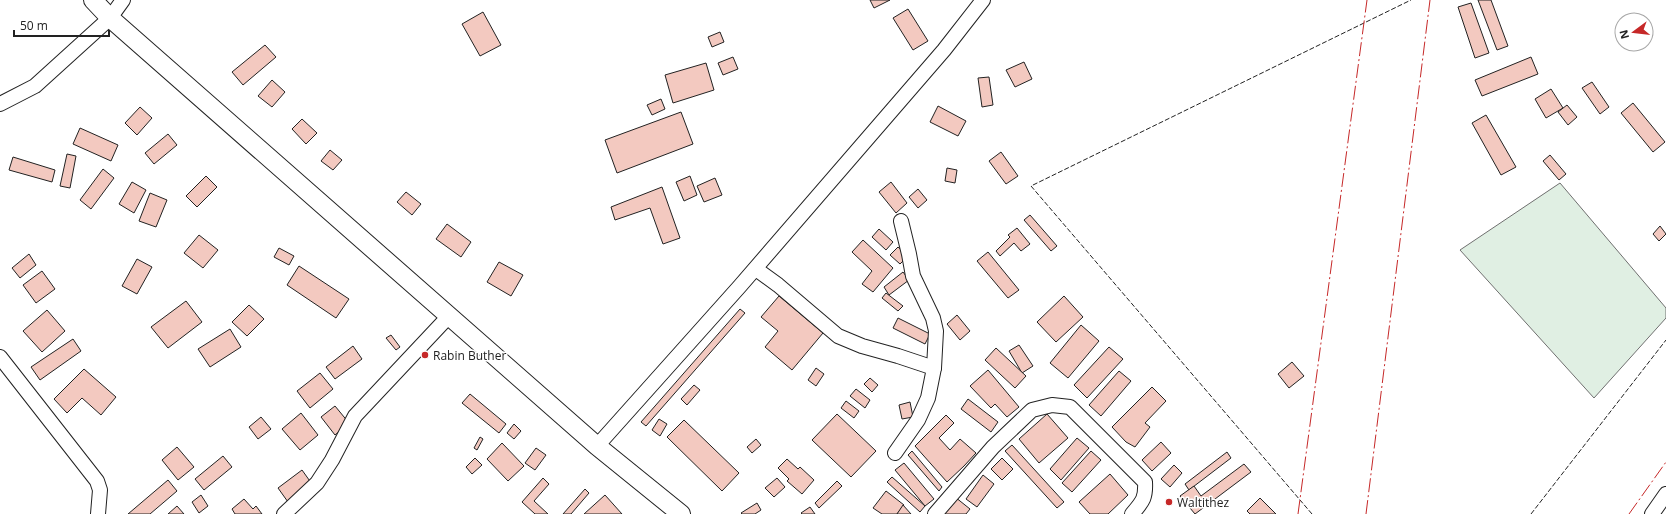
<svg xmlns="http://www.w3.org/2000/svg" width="1666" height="514" font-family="'Open Sans',sans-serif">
<rect width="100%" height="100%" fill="#fff"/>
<!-- green -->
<path fill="#e0efe3" stroke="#6f6f6f" d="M1560,183L1666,308V318L1594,398L1460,250Z"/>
<!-- building -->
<g fill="#f3c9c0" stroke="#222">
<path d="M870,0H890L874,8Z"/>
<path d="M1478,0H1491L1508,46L1497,50Z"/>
<path d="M1471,3L1489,53L1475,58L1458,7Z"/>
<path d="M908,9L928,41L913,50L893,18Z"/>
<path d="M483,12L501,45L480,56L462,24Z"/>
<path d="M720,32L724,42L712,47L708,37Z"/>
<path d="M265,45L276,57L243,85L232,72Z"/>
<path d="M733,57L738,69L723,75L718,63Z"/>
<path d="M1531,57L1538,74L1482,96L1475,80Z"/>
<path d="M1024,62L1032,79L1015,87L1006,70Z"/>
<path d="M706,63L714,90L673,103L665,75Z"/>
<path d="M989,77L993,105L982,107L978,78Z"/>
<path d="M272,80L285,92L272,107L258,96Z"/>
<path d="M1592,82L1609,107L1600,114L1582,88Z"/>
<path d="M1551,89L1563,108L1546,118L1535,99Z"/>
<path d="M661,99L665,109L652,115L647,105Z"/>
<path d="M1633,103L1665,142L1653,152L1621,113Z"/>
<path d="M1567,105L1577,117L1568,125L1558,112Z"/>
<path d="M938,106L966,121L958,136L930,122Z"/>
<path d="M140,107L152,118L137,135L125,123Z"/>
<path d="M681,112L693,144L617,173L605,140Z"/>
<path d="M1486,115L1516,167L1501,175L1472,123Z"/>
<path d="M302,119L317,133L306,144L292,129Z"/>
<path d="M80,128L118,145L111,161L73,144Z"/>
<path d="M168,134L177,145L154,164L145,153Z"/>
<path d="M330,150L342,160L333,170L321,161Z"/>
<path d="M1001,152L1018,176L1006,184L989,161Z"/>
<path d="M67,154L76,156L70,188L60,186Z"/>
<path d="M1550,155L1566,174L1559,180L1543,161Z"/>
<path d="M13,157L55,170L52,182L9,170Z"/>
<path d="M947,168L957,170L955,183L945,181Z"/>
<path d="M103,169L114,178L91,209L80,200Z"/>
<path d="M206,176L217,187L197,207L186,196Z"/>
<path d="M690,176L697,195L684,201L676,182Z"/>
<path d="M715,178L722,195L704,202L697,186Z"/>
<path d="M132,182L146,190L134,213L119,204Z"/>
<path d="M891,182L907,203L896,213L879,192Z"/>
<path d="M662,187L680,238L663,244L650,208L615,220L611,207Z"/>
<path d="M918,189L927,200L918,208L909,197Z"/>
<path d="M406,192L421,204L412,215L397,202Z"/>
<path d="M150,193L167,200L156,227L139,221Z"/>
<path d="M1030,215L1057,246L1051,251L1024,220Z"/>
<path d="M447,224L471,242L461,257L436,239Z"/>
<path d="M1660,226L1666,234L1659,241L1653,234Z"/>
<path d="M1017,228L1030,244L1021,251L1014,243L1000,256L996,251L1010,237L1008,235Z"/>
<path d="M879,229L893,242L886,250L872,237Z"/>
<path d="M199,235L218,250L203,268L184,253Z"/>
<path d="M863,240L893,268L873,292L862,284L872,271L852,252Z"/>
<path d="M898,247L908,256L900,264L890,255Z"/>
<path d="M279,248L294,256L289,265L274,257Z"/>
<path d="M988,252L1019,290L1008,298L977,261Z"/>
<path d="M29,254L36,265L20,278L12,268Z"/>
<path d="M137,259L152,267L137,294L122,286Z"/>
<path d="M499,262L523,275L511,296L487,282Z"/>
<path d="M299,266L349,299L336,318L287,285Z"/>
<path d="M42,271L55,289L36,303L23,285Z"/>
<path d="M903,272L909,280L889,295L884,287Z"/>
<path d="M886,293L903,306L898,311L882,298Z"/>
<path d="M779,296L823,333L792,370L765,347L778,331L761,317Z"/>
<path d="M1064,296L1083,317L1056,342L1037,322Z"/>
<path d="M186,301L202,322L168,348L151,327Z"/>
<path d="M249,305L264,319L247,336L232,322Z"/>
<path d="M740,309L745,313L646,426L641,422Z"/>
<path d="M47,310L65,331L42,352L23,331Z"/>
<path d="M957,315L970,331L960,340L947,324Z"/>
<path d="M898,318L930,334L925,344L893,328Z"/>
<path d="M1081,325L1099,341L1068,378L1050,363Z"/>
<path d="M230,329L241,347L210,367L198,349Z"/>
<path d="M391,335L400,347L396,350L386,338Z"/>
<path d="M73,339L81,351L40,380L31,367Z"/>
<path d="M1019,345L1033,366L1022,373L1009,351Z"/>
<path d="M353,346L362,359L335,379L326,367Z"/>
<path d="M1109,347L1123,359L1087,398L1074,385Z"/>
<path d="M996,348L1026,376L1015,388L985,360Z"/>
<path d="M1292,362L1304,376L1289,388L1278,374Z"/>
<path d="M816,368L824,374L816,386L808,380Z"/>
<path d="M84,369L116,397L101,415L82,398L67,413L54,399Z"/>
<path d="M988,370L1019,407L1007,417L995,404L991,408L970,386Z"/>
<path d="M1119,371L1131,381L1101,416L1089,405Z"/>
<path d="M320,373L333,389L310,408L297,391Z"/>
<path d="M870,378L878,385L872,392L864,384Z"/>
<path d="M694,385L700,390L687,405L681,399Z"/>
<path d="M1152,387L1166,401L1145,423L1150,427L1135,447L1126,442L1112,427Z"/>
<path d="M856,389L870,400L865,408L850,396Z"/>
<path d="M470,394L506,424L499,433L462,403Z"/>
<path d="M968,399L998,422L991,432L961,409Z"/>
<path d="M846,401L859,411L854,418L841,408Z"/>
<path d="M910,402L913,417L902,419L899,405Z"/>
<path d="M335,406L349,423L335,435L321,417Z"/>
<path d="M301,413L318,435L300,450L282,429Z"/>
<path d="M837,414L876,451L851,477L812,440Z"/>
<path d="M1047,414L1068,438L1039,463L1019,439Z"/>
<path d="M946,415L954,423L939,438L950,450L960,439L976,453L964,466L947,482L915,446Z"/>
<path d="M261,417L271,429L258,439L249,427Z"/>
<path d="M659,419L667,424L660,436L652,430Z"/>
<path d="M684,420L739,473L722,491L667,437Z"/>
<path d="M514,424L521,431L514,439L507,433Z"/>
<path d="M480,437L483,439L477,450L474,448Z"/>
<path d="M1077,438L1089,448L1061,480L1050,469Z"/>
<path d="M756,439L761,445L752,453L747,447Z"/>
<path d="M1161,442L1171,453L1152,471L1142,460Z"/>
<path d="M502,443L524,466L508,481L487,459Z"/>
<path d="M1012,445L1064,502L1057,508L1005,451Z"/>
<path d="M177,447L194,467L178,480L162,460Z"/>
<path d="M536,448L546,455L535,470L525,463Z"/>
<path d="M912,451L942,487L939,491L908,455Z"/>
<path d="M1091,451L1101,460L1072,492L1062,483Z"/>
<path d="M1227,452L1231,458L1189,490L1185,484Z"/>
<path d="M223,456L232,467L204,490L195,479Z"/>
<path d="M475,458L482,465L472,474L466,467Z"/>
<path d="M1002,458L1013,469L1002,480L991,469Z"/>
<path d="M787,459L798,469L800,467L814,480L802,494L787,481L789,479L778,468Z"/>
<path d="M904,463L934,499L925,506L895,470Z"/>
<path d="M1244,464L1251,472L1195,514L1180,496L1194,486L1201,496Z"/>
<path d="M1174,465L1182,473L1170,487L1161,479Z"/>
<path d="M302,470L312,484L288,502L278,488Z"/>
<path d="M1110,474L1128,495L1108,514H1090L1079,502Z"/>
<path d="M983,475L994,484L977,507L966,499Z"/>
<path d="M892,477L925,506L920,512L887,482Z"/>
<path d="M543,478L549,484L534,501L548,514H535L522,502Z"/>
<path d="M777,478L785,487L774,497L765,488Z"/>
<path d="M168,480L177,491L150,514H128Z"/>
<path d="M837,481L842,486L819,508L815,503Z"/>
<path d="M585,489L589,493L571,514H563Z"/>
<path d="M886,491L904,505L897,514H882L873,508Z"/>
<path d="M201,495L208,506L199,513L192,502Z"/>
<path d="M605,495L622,514H584Z"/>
<path d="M955,497L970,509L966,514H942Z"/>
<path d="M1260,498L1276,514H1250L1247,511Z"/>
<path d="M244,499L253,509L256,506L262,514H235L232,509Z"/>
<path d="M757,503L761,510L755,514H742L741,513Z"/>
<path d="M903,505L911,514H897Z"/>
<path d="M177,506L184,514H168Z"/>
<path d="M810,507L815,514H802L801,513Z"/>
</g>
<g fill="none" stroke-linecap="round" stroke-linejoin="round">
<defs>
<g id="minor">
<path d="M0,104L35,86L110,18L123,0"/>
<path d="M756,269L778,285L838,336L862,346L898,356L934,368"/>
<path d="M0,357L97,481L100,490L98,514"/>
<path d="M597,446L740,286L944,50L983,0"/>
<path d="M895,453L918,420L928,398L934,368L936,331L933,318L913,276L909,254L901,221"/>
<path d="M284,514L317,483L332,460L355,416L449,316"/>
<path d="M935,514L993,447L1032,410L1052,405L1070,407L1145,482C1146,499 1142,502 1132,514"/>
<path d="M1652,514L1666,494"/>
</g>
<path id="major" d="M93,0L110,18L597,446L681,514"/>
</defs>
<!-- minor casing -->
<use href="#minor" stroke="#222" stroke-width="16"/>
<!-- major casing -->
<use href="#major" stroke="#222" stroke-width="20"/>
<!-- minor -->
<use href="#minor" stroke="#fff" stroke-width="14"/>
<!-- major -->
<use href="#major" stroke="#fff" stroke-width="18"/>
<!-- fence -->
<g stroke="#222" stroke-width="1" stroke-dasharray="5 2" stroke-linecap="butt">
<path d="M1312,514L1031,186L1411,0"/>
<path d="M1531,514L1666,340"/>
</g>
<!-- power -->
<g stroke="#c62828" stroke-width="1" stroke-dasharray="14 3 2 3" stroke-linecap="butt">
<path d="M1298,514L1367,0"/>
<path d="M1366,514L1430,0"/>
<path d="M1629,514L1666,462"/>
</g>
</g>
<!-- markers -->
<g fill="#c62828" stroke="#fff" stroke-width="1.5">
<circle cx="425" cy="355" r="4"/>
<circle cx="1169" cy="502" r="4"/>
</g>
<g text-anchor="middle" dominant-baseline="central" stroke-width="3" stroke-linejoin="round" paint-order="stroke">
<!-- poi labels -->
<g font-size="12" fill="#222" stroke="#fff" text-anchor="start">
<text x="433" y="355">Rabin Buther</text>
<text x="1177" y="502">Waltithez</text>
</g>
</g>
<!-- north arrow -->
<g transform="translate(1634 32) rotate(255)"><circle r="19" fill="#ffffff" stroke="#a7a7a7"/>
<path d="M0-3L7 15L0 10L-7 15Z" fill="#c62828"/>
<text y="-6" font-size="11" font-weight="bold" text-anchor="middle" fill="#222222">N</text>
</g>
<!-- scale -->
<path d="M14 30v6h95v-6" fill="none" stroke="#222222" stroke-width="2"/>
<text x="20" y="30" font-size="12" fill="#222222" stroke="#ffffff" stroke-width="3" paint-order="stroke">50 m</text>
</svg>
